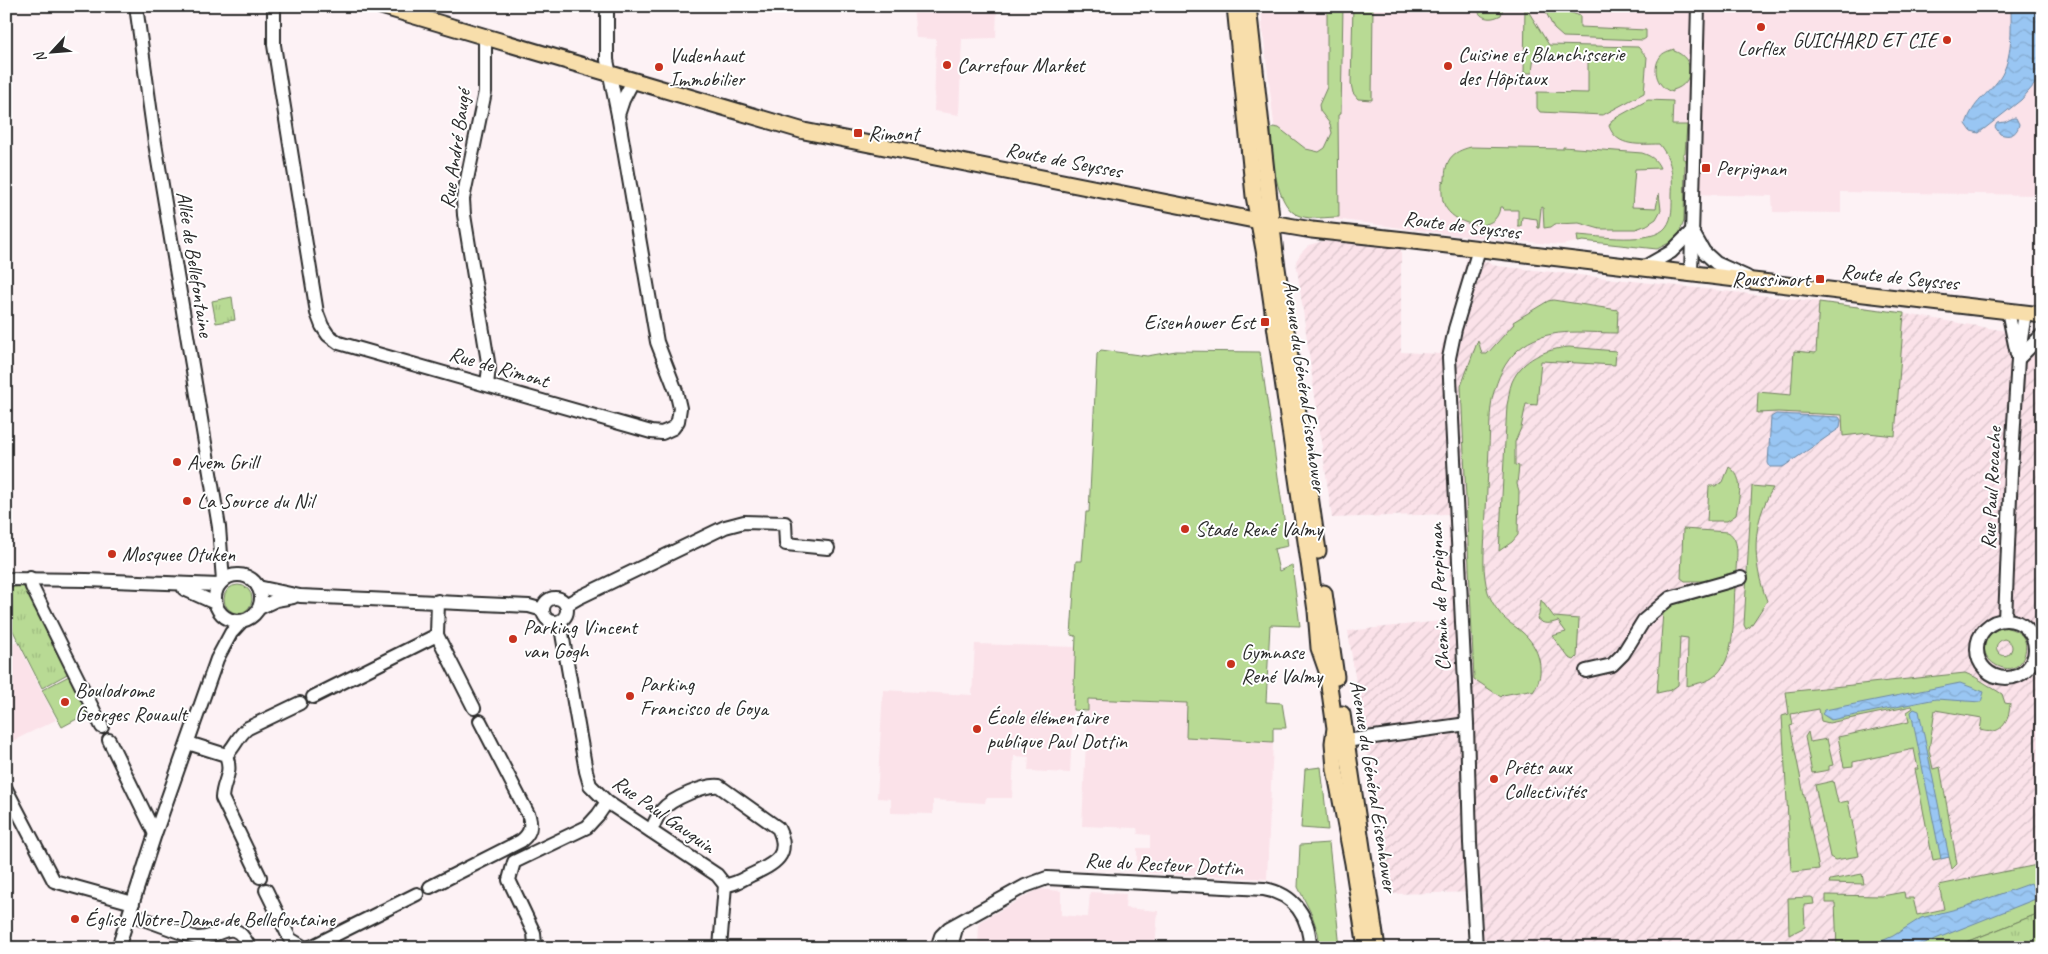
<svg xmlns="http://www.w3.org/2000/svg" width="2048" height="954" font-family="Caveat,sans-serif">
<defs>
<pattern id="industrial-furrows" width="10" height="10" patternUnits="userSpaceOnUse" patternTransform="scale(1.25)"><rect width="10" height="10" fill="#fbe2e9"/><path d="M-1 1l2-2M0 10L10 0M9 11l2-2" fill="none" stroke="#d7c2c8"/></pattern>
<pattern id="park-tufts" width="24" height="20" patternUnits="userSpaceOnUse" patternTransform="scale(1.25)"><rect width="24" height="20" fill="#b8da94"/><path d="M3 7l-1-3M5 7V3M7 7l1-3M15 17l-1-3M17 17v-4M19 17l1-3" fill="none" stroke="#9ebb80"/></pattern>
<pattern id="water-waves" width="16" height="10" patternUnits="userSpaceOnUse" patternTransform="scale(1.25)"><rect width="16" height="10" fill="#99c6f3"/><path d="M0 5q4-4 8 0t8 0" fill="none" stroke="#84aad0"/></pattern>
</defs>
<rect width="100%" height="100%" fill="#fdf2f5"/>
<filter id="ink" filterUnits="userSpaceOnUse"><feTurbulence type="fractalNoise" baseFrequency=".02" numOctaves="2"/><feDisplacementMap in="SourceGraphic" scale="10" xChannelSelector="R" yChannelSelector="G"/><feConvolveMatrix kernelMatrix="1 2 1 2 8 2 1 2 1" color-interpolation-filters="sRGB"/></filter>
<g filter="url(#ink)">
<!-- built -->
<g fill="#fbe2e9">
<path d="M913,6H997L996,38L962,39L959,115L934,111L936,39L916,38Z"/>
<path d="M1262,6H2042V195L1841,192V213L1773,212L1772,196L1685,194L1684,221L1680,234L1669,244L1657,249L1583,241L1561,245L1454,235L1298,214L1283,198L1262,24Z"/>
<path d="M17,641L56,720L6,744V647Z"/>
<path d="M975,644L1076,647L1070,773L1028,771L1029,757L1014,756L1012,798H986L985,803L933,800V814L891,813V799L877,798L883,690L972,695Z"/>
<path d="M1088,699L1187,703L1186,737L1273,742L1267,879L1137,872V848H1150V835L1138,834L1137,828L1082,826Z"/>
<path d="M1039,889L1061,891V915L1084,917H1088L1090,892L1126,894L1125,908L1158,911L1155,948H978L979,922Z"/>
</g>
<!-- industrial -->
<path fill="url(#industrial-furrows)" d="M1323,241L1401,246V352L1440,354L1468,255L1497,266L1859,306L2042,337V912L1952,948H1484L1481,892L1391,894L1366,749L1348,631L1451,620L1448,514L1332,518L1296,261L1301,253L1309,245Z"/>
<!-- green -->
<g fill="#b8da94" stroke="#728260" fill-rule="evenodd">
<path d="M1327,6H1343L1341,114L1338,115L1339,217C1326,217 1312,220 1300,216C1275,209 1271,152 1271,130L1273,127L1279,128L1306,149L1319,152L1325,148L1332,133L1330,124L1320,111L1319,105L1327,87Z"/>
<path d="M1353,6H1373L1372,100L1358,99L1353,93L1351,84Z"/>
<path d="M1476,6H1504L1501,15C1490,21 1479,19 1476,6Z"/>
<path d="M1525,6L1549,45L1638,47L1647,57L1644,93L1603,115L1540,112L1537,108V92L1588,93V58L1534,56L1532,73H1524Z"/>
<path d="M1543,6H1554L1580,16V27L1646,30V38L1643,40L1563,37L1554,29Z"/>
<path d="M1674,49V51C1695,58 1695,84 1673,90V92C1658,89 1651,70 1660,57C1663,52 1669,51 1674,49Z"/>
<path d="M1648,100L1673,101L1672,125H1687L1685,153H1683V159H1685L1684,221L1679,234L1675,240L1657,249L1583,241L1578,242L1577,235C1597,236 1653,245 1666,227C1673,218 1672,205 1672,194C1673,174 1672,160 1659,144C1640,144 1617,148 1609,126L1612,120Z"/>
<path d="M1471,147L1563,149V147L1642,153C1651,156 1656,159 1660,168L1635,169L1632,207L1656,208L1659,193L1661,210L1656,219L1647,225L1636,229H1600L1579,223L1555,224L1551,227L1544,228L1543,207L1541,208L1539,228H1538L1537,219L1522,217L1521,226H1518V210H1504L1503,207H1500C1497,235 1457,226 1446,208C1441,200 1442,191 1442,182L1445,181C1445,160 1451,152 1471,147Z"/>
<path d="M1553,300L1618,310L1617,333C1583,333 1545,326 1518,350C1504,362 1498,378 1493,395C1489,411 1490,431 1489,448C1488,476 1486,504 1485,532C1484,552 1482,572 1488,592C1490,598 1494,606 1499,612C1505,621 1514,625 1522,632C1539,646 1547,673 1533,692L1529,690L1503,695L1501,697L1474,679L1461,386L1478,340L1482,354H1487L1514,324L1513,322L1548,301Z"/>
<path d="M1819,302L1904,313L1895,436L1868,433L1843,436L1842,415L1778,412L1757,413L1758,392L1791,395L1794,351L1816,353Z"/>
<path d="M1569,347L1616,351L1615,365L1541,361L1537,405L1526,404L1521,428L1515,442V465L1519,466L1517,484L1519,491L1518,535L1512,542L1499,551L1507,405C1509,398 1509,389 1512,382C1522,359 1546,349 1569,347Z"/>
<path d="M1101,350L1147,356L1176,351L1260,352L1288,546L1274,549L1279,571L1292,565L1300,626L1270,625L1266,702L1282,703L1286,728H1273V742L1186,737L1187,703L1088,699V711L1073,710L1076,636L1071,635L1076,561H1082L1086,512H1089L1097,354Z"/>
<path d="M1729,467C1745,477 1739,498 1736,515L1727,521H1707L1709,486H1715L1723,482Z"/>
<path d="M1752,486L1773,488C1751,524 1752,562 1767,601L1750,627L1746,629L1744,625Z"/>
<path d="M1683,529L1728,532C1741,540 1736,559 1736,572L1719,581H1685L1681,578Z"/>
<circle cx="238" cy="599" r="14"/>
<path d="M1735,587C1733,614 1737,662 1712,678C1706,682 1695,684 1687,686L1688,638L1680,637L1678,685L1671,690L1657,693L1663,612L1673,602H1683Z"/>
<path d="M1541,600L1554,617L1579,619L1577,657L1574,660L1569,658L1552,636L1566,632L1558,621C1549,624 1544,625 1537,619L1539,615Z"/>
<path d="M2003,627C2020,630 2030,638 2024,656C2012,690 1955,646 2003,627ZM2004,639C2010,641 2014,645 2011,651C2005,664 1986,646 2004,639Z"/>
<path d="M1965,673L1975,677L2002,694L2005,703L2010,704C2009,723 2001,736 1980,730L1982,718L1935,710L1929,750L1933,769L1940,767L1957,864L1952,869L1949,857L1933,860L1915,769H1918L1914,749L1853,762V766L1844,767L1838,737L1909,722L1907,712L1913,708L1912,706L1829,723L1821,721L1819,709L1791,714L1793,725L1790,726L1819,869L1793,872L1791,870L1782,716L1789,714L1786,692Z"/>
<path d="M69,676L88,713L62,727L42,690Z"/>
<path d="M1808,732L1810,742L1827,739L1833,765L1829,766V770L1812,773L1805,737Z"/>
<path d="M1321,767L1328,830L1301,828L1305,769Z"/>
<path d="M1833,781L1838,803L1848,801L1859,856L1835,860L1830,857L1815,785Z"/>
<path d="M1329,843L1340,948H1320L1318,933L1312,915L1298,887L1300,845Z"/>
<path d="M2042,864V912L1952,948H1837L1835,903H1826V895L1882,896L1904,892L1905,898H1913L1917,915L1944,909L1939,885Z"/>
<path d="M1862,874L1864,884L1829,883L1830,880Z"/>
<path d="M1811,897L1813,898L1814,904L1804,905L1805,927L1789,935L1788,898Z"/>
</g>
<!-- park -->
<g fill="url(#park-tufts)" stroke="#728260">
<path d="M232,297L235,320L216,323L212,301Z"/>
<path d="M22,586L29,591L71,672L42,688L6,617V588Z"/>
<path d="M2042,912V948H1952Z"/>
</g>
<!-- water -->
<g fill="url(#water-waves)" stroke="#6d88a3">
<path d="M2011,6H2042V76L2021,100L1979,133L1971,131L1966,124C1974,100 1986,97 2000,78C2013,58 2011,29 2011,6Z"/>
<path d="M2013,118H2016L2019,124C2018,132 2012,137 2004,135L2000,134L1995,127L1997,123L2005,122Z"/>
<path d="M1776,414L1839,417L1841,420L1840,428L1783,467H1770L1768,463L1771,417Z"/>
<path d="M1960,683L1984,692L1981,702L1936,699L1831,720L1822,714L1825,710Z"/>
<path d="M1914,709L1919,711L1949,857L1941,859L1911,712Z"/>
<path d="M2031,883L2038,898L1913,948H1866L1893,936L1921,918L1964,907Z"/>
</g>
<g fill="none" stroke-linecap="round" stroke-linejoin="round">
<defs>
<g id="minor">
<path d="M136,6L155,143L219,527L223,581"/>
<path d="M274,6V45L317,313L322,326L328,335L339,343L651,432L662,433L673,428L678,421L680,408L676,391L657,342L618,115L607,60V6"/>
<path d="M485,37V92L463,199L464,215L489,368L487,384"/>
<path d="M618,115L623,100L633,81"/>
<path d="M1641,269L1671,252L1692,231L1704,252L1716,263L1747,277"/>
<path d="M1691,275L1698,6"/>
<path d="M2008,311L2017,354"/>
<path d="M2018,359L2042,335"/>
<circle cx="238" cy="598" r="23"/>
<path d="M30,578L32,587L102,727"/>
<path d="M6,579L87,580L219,585"/>
<path d="M258,587L300,596L529,606L543,610"/>
<path d="M184,589L215,603"/>
<circle cx="555" cy="610" r="12"/>
<path d="M566,605L578,598L725,527L744,522L785,523L786,544L828,548"/>
<path d="M259,608L276,600L293,597"/>
<circle cx="2006" cy="649" r="29"/>
<path d="M2005,620L2011,472L2018,359L2025,313"/>
<path d="M560,622L586,771L590,785L607,802L717,875L725,885L720,948"/>
<path d="M437,635L438,601"/>
<path d="M1586,671L1612,665L1623,654L1644,620L1670,598L1741,578"/>
<path d="M313,697L437,635L474,708"/>
<path d="M109,740L155,834"/>
<path d="M1338,742L1467,724"/>
<path d="M188,743L226,755C233,774 223,780 222,798L260,877"/>
<path d="M226,755C235,747 238,735 248,728L300,703"/>
<path d="M6,789L54,881L133,903"/>
<path d="M651,831C654,824 657,816 662,810C671,799 706,784 719,786L778,828C792,856 774,864 751,875C743,879 735,885 725,885"/>
<path d="M430,887L521,841C530,834 532,827 529,816L480,721"/>
<path d="M266,890L290,939L305,948"/>
<path d="M130,914L196,938C222,939 232,913 250,948"/>
<path d="M118,948L155,834L217,659L231,633L242,621"/>
<path d="M305,948L313,946L417,894"/>
<path d="M533,948L535,945L534,933L509,880L514,862L587,827L598,815L607,802"/>
<path d="M937,948L941,936L949,928L1025,886L1047,878L1264,889C1294,894 1310,917 1310,948"/>
<path d="M952,948L953,939L957,925"/>
<path d="M1476,948L1470,843L1467,724L1449,358L1455,329L1479,249"/>
</g>
<g id="major">
<path d="M381,6L804,131L1259,221L1312,230L1405,240L2042,315"/>
<path d="M1235,6L1254,196L1265,255L1316,611L1319,648L1327,671L1335,728L1333,743L1335,769L1353,863L1366,948"/>
<path d="M1248,6L1275,254L1318,551"/>
<path d="M1324,593L1336,677"/>
<path d="M1342,714L1377,948"/>
</g>
</defs>
<!-- minor casing -->
<use href="#minor" stroke="#2b2b2b" stroke-width="16"/>
<!-- major casing -->
<use href="#major" stroke="#2b2b2b" stroke-width="19"/>
<!-- minor -->
<use href="#minor" stroke="#fff" stroke-width="12"/>
<!-- major -->
<use href="#major" stroke="#f8deab" stroke-width="15"/>
</g>
</g>
<!-- markers -->
<g fill="#c8321e" stroke="#fff" stroke-width="2">
<circle cx="1761" cy="27" r="5"/>
<circle cx="1947" cy="40" r="5"/>
<circle cx="947" cy="65" r="5"/>
<circle cx="1448" cy="66" r="5"/>
<circle cx="659" cy="67" r="5"/>
<rect x="853" y="128" width="10" height="10" rx="2.5"/>
<rect x="1701" y="163" width="10" height="10" rx="2.5"/>
<rect x="1815" y="274" width="10" height="10" rx="2.5"/>
<rect x="1260" y="317" width="10" height="10" rx="2.5"/>
<circle cx="177" cy="462" r="5"/>
<circle cx="187" cy="501" r="5"/>
<circle cx="1185" cy="529" r="5"/>
<circle cx="112" cy="554" r="5"/>
<circle cx="513" cy="639" r="5"/>
<circle cx="1231" cy="664" r="5"/>
<circle cx="630" cy="696" r="5"/>
<circle cx="65" cy="702" r="5"/>
<circle cx="977" cy="729" r="5"/>
<circle cx="1494" cy="779" r="5"/>
<circle cx="75" cy="919" r="5"/>
</g>
<g text-anchor="middle" dominant-baseline="central" stroke-width="4" stroke-linejoin="round" paint-order="stroke">
<!-- poi labels -->
<g font-size="21" fill="#2b2b2b" stroke="#fff" text-anchor="start">
<text x="1937" y="40" text-anchor="end">GUICHARD ET CIE</text>
<text x="1761" y="48" text-anchor="middle">Lorflex</text>
<text x="1458" y="54">Cuisine et Blanchisserie<tspan x="1458" dy="24">des Hôpitaux</tspan></text>
<text x="669" y="55">Vudenhaut<tspan x="669" dy="24">Immobilier</tspan></text>
<text x="957" y="65">Carrefour Market</text>
<text x="868" y="133">Rimont</text>
<text x="1716" y="168">Perpignan</text>
<text x="1810" y="279" text-anchor="end">Roussimort</text>
<text x="1255" y="322" text-anchor="end">Eisenhower Est</text>
<text x="187" y="462">Avem Grill</text>
<text x="197" y="501">La Source du Nil</text>
<text x="1195" y="529">Stade René Valmy</text>
<text x="122" y="554">Mosquee Otuken</text>
<text x="523" y="627">Parking Vincent<tspan x="523" dy="24">van Gogh</tspan></text>
<text x="1241" y="652">Gymnase<tspan x="1241" dy="24">René Valmy</tspan></text>
<text x="640" y="684">Parking<tspan x="640" dy="24">Francisco de Goya</tspan></text>
<text x="75" y="690">Boulodrome<tspan x="75" dy="24">Georges Rouault</tspan></text>
<text x="987" y="717">École élémentaire<tspan x="987" dy="24">publique Paul Dottin</tspan></text>
<text x="1504" y="767">Prêts aux<tspan x="1504" dy="24">Collectivités</tspan></text>
<text x="85" y="919">Église Notre-Dame de Bellefontaine</text>
</g>
<!-- street labels -->
<g font-size="21" fill="#2b2b2b" stroke="#fff">
<text transform="translate(455 149) rotate(-82)">Rue André Baugé</text>
<text transform="translate(1064 160) rotate(11)">Route de Seysses</text>
<text transform="translate(1462 225) rotate(7)">Route de Seysses</text>
<text transform="translate(195 264) rotate(81)">Allée de Bellefontaine</text>
<text transform="translate(1900 277) rotate(6)">Route de Seysses</text>
<text transform="translate(499 367) rotate(16)">Rue de Rimont</text>
<text transform="translate(1305 386) rotate(82)">Avenue du Général Eisenhower</text>
<text transform="translate(1991 488) rotate(-87)">Rue Paul Rocache</text>
<text transform="translate(1439 597) rotate(-93)">Chemin de Perpignan</text>
<text transform="translate(1374 786) rotate(81)">Avenue du Général Eisenhower</text>
<text transform="translate(664 814) rotate(35)">Rue Paul Gauguin</text>
<text transform="translate(1164 864) rotate(3)">Rue du Recteur Dottin</text>
</g>
</g>
<!-- margin -->
<rect width="2048" height="954" fill="none" stroke="#fff" stroke-width="25"/>
<rect x="12" y="12" width="2023" height="929" fill="none" stroke="#2b2b2b" stroke-width="2" filter="url(#ink)"/>
<!-- north arrow -->
<g transform="translate(52 52) rotate(244)" stroke="#ffffff" stroke-width="4" paint-order="stroke">
<path d="M0-4L9 19L0 12L-9 19Z" fill="#2b2b2b"/>
<text y="-8" font-size="14" font-weight="bold" text-anchor="middle" fill="#2b2b2b">N</text>
</g>
</svg>
